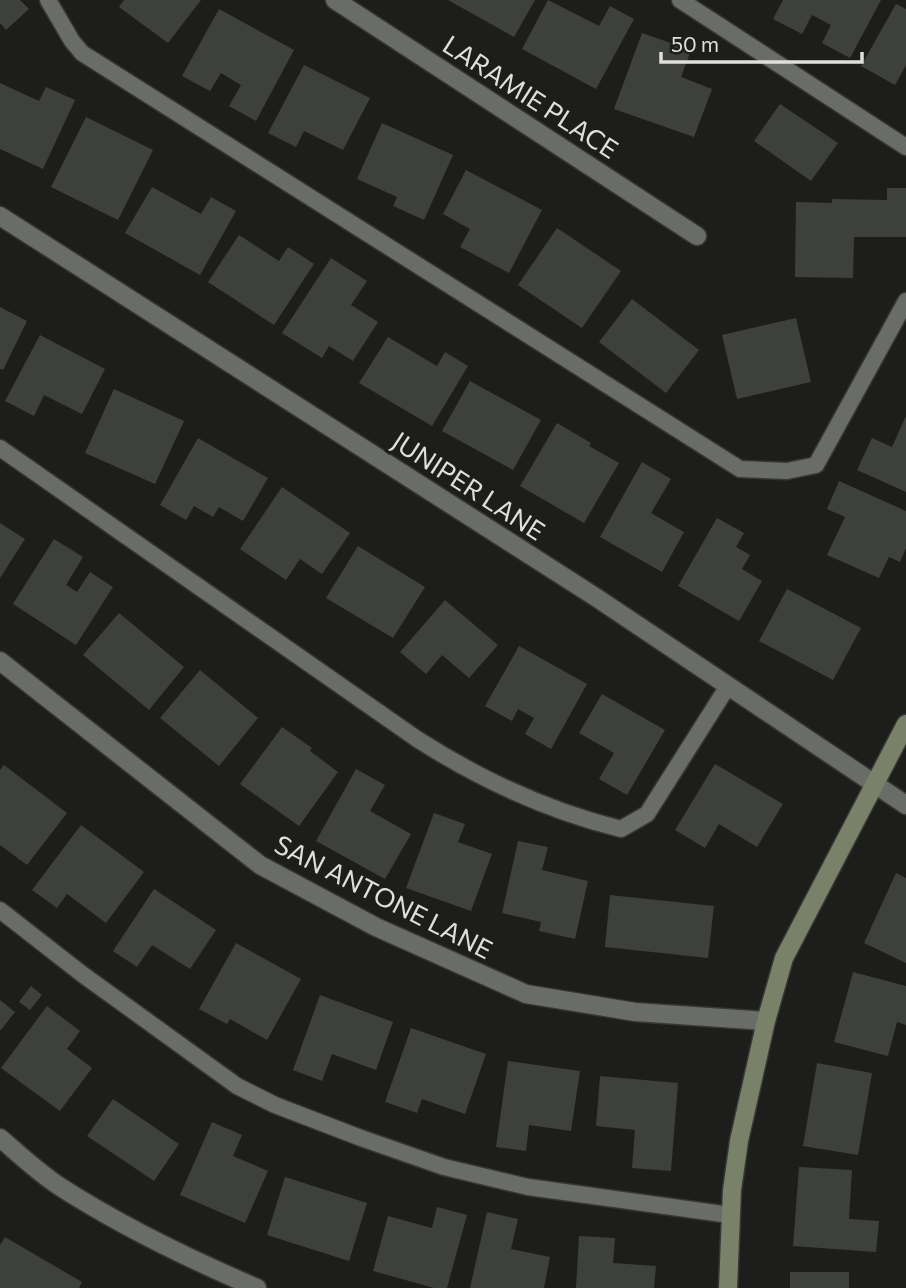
<svg xmlns="http://www.w3.org/2000/svg" width="906" height="1288" font-family="Commissioner,sans-serif">
<rect width="100%" height="100%" fill="#1d1e1b"/>
<!-- building -->
<g fill="#3e403c">
<path d="M0,0H20L29,9L6,30L0,23Z"/>
<path d="M124,0H201L168,43L119,7Z"/>
<path d="M448,0H535L514,37Z"/>
<path d="M548,0L599,26L610,6L634,19L596,89L522,49Z"/>
<path d="M783,0H881L850,58L822,43L831,25L812,15L802,34L773,19Z"/>
<path d="M896,4L906,9V65L895,85L861,66Z"/>
<path d="M219,9L294,50L256,121L229,106L241,85L221,73L210,91L182,76Z"/>
<path d="M642,33L691,50L681,77L712,89L694,137L614,109Z"/>
<path d="M304,65L370,98L343,150L304,131L296,147L268,133Z"/>
<path d="M0,83L39,101L46,87L75,100L43,169L0,149Z"/>
<path d="M780,104L838,143L811,181L754,141Z"/>
<path d="M86,117L153,150L118,220L51,187Z"/>
<path d="M382,123L453,155L424,220L393,206L397,197L357,179Z"/>
<path d="M466,170L542,210L509,273L460,247L470,229L443,214Z"/>
<path d="M152,187L201,214L211,197L236,211L200,275L125,233Z"/>
<path d="M887,188H906V237H854L853,278L795,277L796,202L832,203V199L887,200Z"/>
<path d="M557,228L621,271L582,328L518,285Z"/>
<path d="M239,235L279,261L288,247L314,264L274,325L208,282Z"/>
<path d="M331,258L367,281L351,305L378,322L353,361L329,346L322,358L282,333Z"/>
<path d="M632,299L699,350L666,393L599,342Z"/>
<path d="M0,307L27,321L3,370L0,369Z"/>
<path d="M796,318L811,382L737,399L722,335Z"/>
<path d="M40,335L105,369L82,414L44,395L34,416L5,401Z"/>
<path d="M388,337L437,366L445,352L468,366L432,426L359,383Z"/>
<path d="M470,381L541,420L513,470L442,431Z"/>
<path d="M114,389L184,421L155,484L85,453Z"/>
<path d="M906,416V492L857,470L872,438L892,447Z"/>
<path d="M557,423L591,443L589,446L619,463L584,523L520,486Z"/>
<path d="M198,438L268,478L243,521L219,507L213,517L194,506L186,520L160,505Z"/>
<path d="M642,462L671,479L651,513L684,532L662,572L600,537Z"/>
<path d="M839,481L906,511V548L900,562L889,557L879,578L827,555L845,517L827,509Z"/>
<path d="M282,487L350,533L322,574L300,559L286,580L240,549Z"/>
<path d="M717,518L744,533L736,547L750,555L742,569L762,581L739,621L678,586Z"/>
<path d="M0,523L25,539L0,578Z"/>
<path d="M54,539L83,557L66,585L77,592L90,572L113,587L76,645L13,604Z"/>
<path d="M358,546L425,587L393,638L326,598Z"/>
<path d="M787,589L861,628L833,680L759,641Z"/>
<path d="M445,600L498,645L469,678L442,655L426,674L400,652Z"/>
<path d="M119,613L184,667L149,710L83,655Z"/>
<path d="M519,646L587,684L551,749L525,734L534,718L518,709L512,721L485,706Z"/>
<path d="M200,670L258,718L219,766L160,718Z"/>
<path d="M602,694L665,730L627,795L599,779L614,753L579,733Z"/>
<path d="M282,727L312,748L310,751L338,772L299,826L240,784Z"/>
<path d="M715,764L783,804L757,847L719,824L705,848L675,830Z"/>
<path d="M4,765L67,813L27,865L0,845V770Z"/>
<path d="M356,769L385,785L370,811L411,834L385,879L316,841Z"/>
<path d="M434,813L465,824L458,842L492,854L471,911L406,888Z"/>
<path d="M81,825L144,872L106,923L67,894L57,908L32,890Z"/>
<path d="M518,841L548,847L542,870L588,881L575,939L539,931L541,922L502,913Z"/>
<path d="M896,873L906,878V963L864,943Z"/>
<path d="M154,889L216,930L190,969L152,945L137,967L113,951Z"/>
<path d="M610,895L714,906L708,958L605,947Z"/>
<path d="M236,943L301,979L267,1040L230,1019L227,1024L199,1009Z"/>
<path d="M853,972L906,986V1025L897,1022L888,1056L834,1042Z"/>
<path d="M31,986L42,995L30,1010L19,1002Z"/>
<path d="M320,995L393,1022L376,1070L332,1054L322,1081L293,1070Z"/>
<path d="M0,1000L15,1012L0,1031Z"/>
<path d="M47,1006L80,1031L67,1049L92,1068L60,1111L1,1068Z"/>
<path d="M411,1028L486,1054L465,1114L422,1099L417,1113L385,1102Z"/>
<path d="M508,1061L580,1071L571,1131L529,1125L526,1151L496,1147Z"/>
<path d="M817,1063L872,1073L858,1155L803,1146Z"/>
<path d="M600,1076L678,1083L671,1171L632,1168L635,1130L596,1126Z"/>
<path d="M113,1099L179,1144L154,1181L87,1136Z"/>
<path d="M212,1122L242,1135L233,1156L268,1171L245,1223L180,1195Z"/>
<path d="M799,1167L852,1170L849,1219L879,1221L876,1252L793,1246Z"/>
<path d="M285,1177L367,1203L349,1261L267,1235Z"/>
<path d="M437,1207L467,1215L447,1288H434L373,1271L388,1216L432,1228Z"/>
<path d="M487,1212L518,1219L511,1249L550,1257L544,1288H470Z"/>
<path d="M579,1236L615,1238L613,1263L656,1266L654,1288H576Z"/>
<path d="M5,1237L82,1282L79,1288H0V1245Z"/>
<rect x="790" y="1272" width="59" height="16"/>
</g>
<g fill="none" stroke-linecap="round" stroke-linejoin="round">
<defs>
<g id="lane">
<path d="M48,0L72,41L82,53L740,469L787,471L816,465L906,301"/>
<path d="M680,0L906,147"/>
<path d="M0,448L417,739C481,780 548,811 621,829L647,814L728,686"/>
<path d="M0,910L82,974L237,1086L275,1105L361,1138L444,1167L528,1187L730,1215"/>
</g>
<g id="street">
<path d="M335,0L697,236"/>
<path d="M0,216L597,598L906,805"/>
<path d="M0,661L260,865L376,927L526,994L635,1012L766,1021"/>
<path d="M0,1138C19,1154 38,1172 59,1186C121,1226 189,1259 257,1288"/>
</g>
<path id="secondary" d="M728,1288L732,1190L739,1141L766,1021L784,958L906,724"/>
</defs>
<!-- lane casing -->
<use href="#lane" stroke="#373836" stroke-width="19"/>
<!-- street casing -->
<use href="#street" stroke="#373836" stroke-width="21"/>
<!-- secondary casing -->
<use href="#secondary" stroke="#373836" stroke-width="21"/>
<!-- lane -->
<use href="#lane" stroke="#6a6c67" stroke-width="16"/>
<!-- street -->
<use href="#street" stroke="#6a6c67" stroke-width="18"/>
<!-- secondary -->
<use href="#secondary" stroke="#798269" stroke-width="18"/>
</g>
<g text-anchor="middle" dominant-baseline="central" stroke-width="7" stroke-linejoin="round" paint-order="stroke">
<!-- street labels -->
<g font-size="26" fill="#dfe0de" stroke="#1d1e1b">
<text transform="translate(531 96) rotate(33)">LARAMIE PLACE</text>
<text transform="translate(469 485) rotate(33)">JUNIPER LANE</text>
<text transform="translate(384 896) rotate(27)">SAN ANTONE LANE</text>
</g>
</g>
<!-- scale -->
<path d="M661 52v10h201v-10" fill="none" stroke="#dfe0de" stroke-width="3.5"/>
<text x="671" y="52" font-size="21" fill="#dfe0de" stroke="#1d1e1b" stroke-width="5" paint-order="stroke">50 m</text>
</svg>
